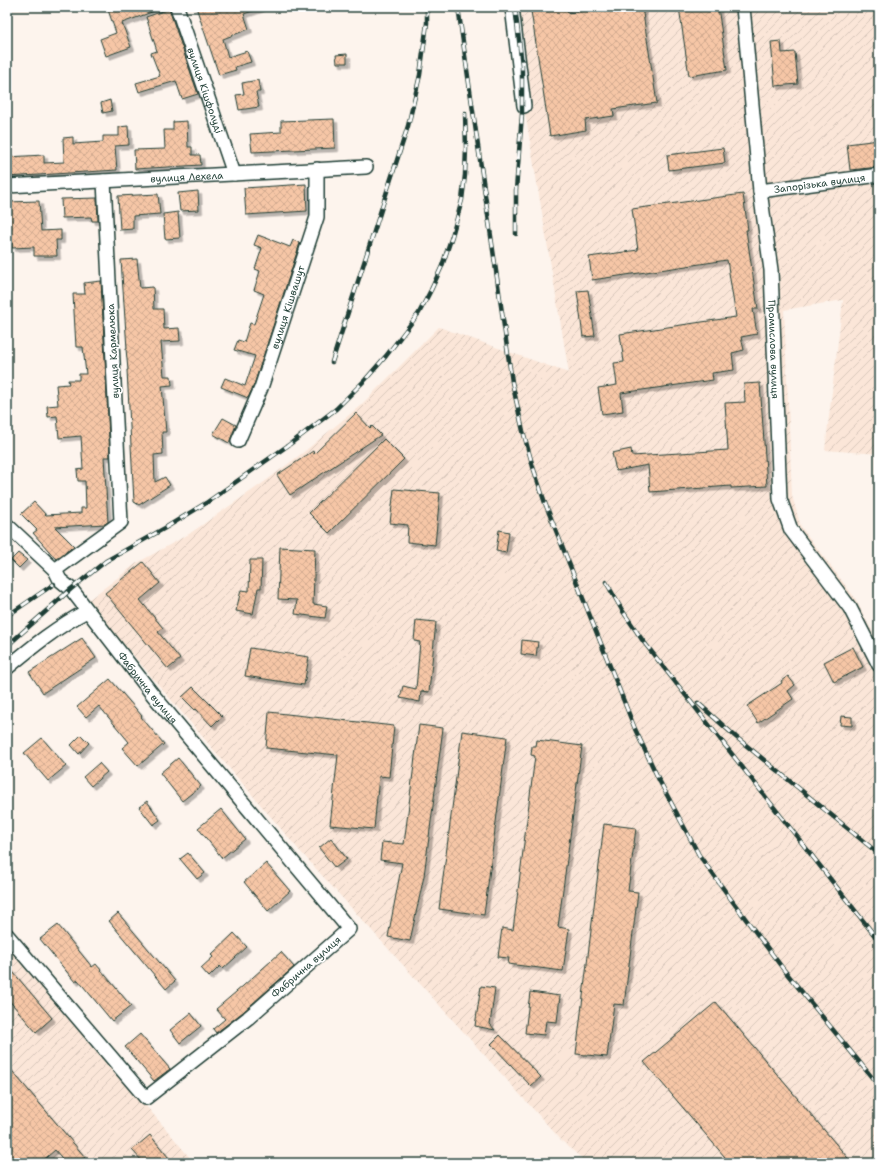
<svg xmlns="http://www.w3.org/2000/svg" width="886" height="1170" font-family="'Shantell Sans',sans-serif">
<defs>
<pattern id="industrial-furrows" width="10" height="10" patternUnits="userSpaceOnUse"><rect width="10" height="10" fill="#fbe6d8"/><path d="M-1 1l2-2M0 10L10 0M9 11l2-2" fill="none" stroke="#d7c6ba"/></pattern>
<pattern id="building-cross-hatch" width="8" height="8" patternUnits="userSpaceOnUse"><rect width="8" height="8" fill="#f6c6a6"/><path d="M0 0l8 8M0 8l8-8" fill="none" stroke="#d2ab90"/></pattern>
<filter id="shadow"><feDropShadow dx="3.5" dy="3.5" stdDeviation="0" flood-color="#0004"/></filter>
</defs>
<rect width="100%" height="100%" fill="#fdf4ed"/>
<filter id="ink" filterUnits="userSpaceOnUse"><feTurbulence type="fractalNoise" baseFrequency=".025" numOctaves="2"/><feDisplacementMap in="SourceGraphic" scale="8" xChannelSelector="R" yChannelSelector="G"/><feConvolveMatrix kernelMatrix="1 2 1 2 8 2 1 2 1" color-interpolation-filters="sRGB"/></filter>
<g filter="url(#ink)">
<!-- industrial -->
<g fill="url(#industrial-furrows)">
<path d="M512,7H879V454L825,450L843,300L784,310L792,496L801,527L855,598L879,645V1163H587L562,1141L299,850L87,601L137,563L189,534L267,480L305,451L361,405L439,327L569,373L524,106Z"/>
<path d="M7,945L172,1136L194,1163H7Z"/>
</g>
<!-- building -->
<g fill="url(#building-cross-hatch)" stroke="#1f3d34" filter="url(#shadow)">
<path d="M107,7H118L119,10L128,7H163V8L122,23L131,47L106,56L100,39L116,33Z"/>
<path d="M196,7H260L261,8L244,14L249,29L223,39L228,57L247,51L251,62L235,67L236,70L219,75Z"/>
<path d="M561,7H567L568,13L607,7H642L657,103L613,109L614,116L585,120L586,130L550,136L531,11Z"/>
<path d="M679,7H718L727,70L689,76Z"/>
<path d="M169,9L198,94L182,99L176,81L139,92L136,83L160,76L151,53L157,51L146,17Z"/>
<path d="M781,41L782,53L795,52L798,84L775,86L771,42Z"/>
<path d="M347,54V63H337L336,55Z"/>
<path d="M258,80L260,92H256L259,107L239,110L236,95L244,94L242,83Z"/>
<path d="M110,100L112,111L103,113L101,103Z"/>
<path d="M334,119L335,148L252,152L250,134L281,132V121Z"/>
<path d="M187,121L188,147H192V155H200L201,165L135,169L134,150L165,149L164,130H173V122Z"/>
<path d="M128,126L129,145L115,146L117,170L7,177V157L44,155V163L64,162L63,138L73,137V144L103,142V136H119V127Z"/>
<path d="M879,140V167L850,170L847,144Z"/>
<path d="M723,148L725,163L669,170L667,155Z"/>
<path d="M306,184L307,211L246,215L244,188Z"/>
<path d="M198,191L199,210L180,211L178,193Z"/>
<path d="M158,194L160,214L133,216V229L120,230L118,196Z"/>
<path d="M743,194L748,230H746L758,309H753L757,334L741,337L744,350L732,353L734,370L712,373L713,380L621,393L623,411L602,414L598,388L617,385L614,363L624,362L620,334L736,317L727,260L592,280L589,257L638,250L632,209Z"/>
<path d="M97,198L98,221H92L91,217L62,218L61,199Z"/>
<path d="M39,201L41,231L61,230V240H56L57,256H34V247L12,248L10,228H7V202Z"/>
<path d="M178,212L180,238L165,239L163,214Z"/>
<path d="M258,235L290,247L293,240L300,243L254,385L248,398L221,387L225,378L245,386L255,356L234,350L238,340L244,342L250,323L254,324L264,294L254,290L260,271L255,269L262,248L254,245Z"/>
<path d="M137,259L140,288L153,287L154,309H163L164,329L179,328L180,341L161,342L164,376H171L172,385L162,386L166,432H162L163,454L154,455L155,482L165,477L170,485L139,505L134,502L127,370H128L126,349H127L121,260Z"/>
<path d="M101,281L110,457H104L108,522L105,524L55,527L74,546L56,559L33,533L37,530L21,514L34,502L46,515L81,513V508H86L85,481H78L77,470L83,469L81,436L59,438L57,416L48,417L47,406L58,405L56,385L69,384L68,380H79V374H86L83,347H76L73,294H85L84,283Z"/>
<path d="M588,290L595,336L583,337L577,291Z"/>
<path d="M760,383L767,486L731,488V486L650,492L648,465L616,471L612,453L631,449L632,456L728,450L725,403L745,402L744,384Z"/>
<path d="M356,413L370,428L372,426L381,435L290,495L277,475L313,451L314,454Z"/>
<path d="M223,418L236,425L229,443L213,434Z"/>
<path d="M384,439L404,459L329,533L309,513Z"/>
<path d="M394,489L440,493L435,545L407,542L408,525L390,523Z"/>
<path d="M499,530L509,532L506,553L496,551Z"/>
<path d="M280,547L315,549L313,604L327,606L325,618L295,614L297,600L278,599Z"/>
<path d="M18,553L27,560L19,568L11,560Z"/>
<path d="M250,560H262L261,588H258L253,614L236,611L241,590L249,591Z"/>
<path d="M143,562L160,583L140,600L163,628L158,632L180,659L168,669L105,593Z"/>
<path d="M416,620L436,622L429,692L421,691L420,702L400,698L403,686L416,689L420,642L414,641Z"/>
<path d="M82,638L96,658L43,693L29,672Z"/>
<path d="M522,640L538,642L536,656L521,654Z"/>
<path d="M853,647L863,667L834,682L824,662Z"/>
<path d="M250,648L309,657L304,685L245,676Z"/>
<path d="M788,676L795,685L788,691L793,699L758,723L747,706L782,683L781,681Z"/>
<path d="M110,679L142,716L141,717L164,744L138,766L122,748L129,742L99,706L86,717L77,707Z"/>
<path d="M193,687L222,716L212,726L196,709L195,710L182,697Z"/>
<path d="M269,712L394,726L389,777L379,776L374,829L330,825L338,755L266,748Z"/>
<path d="M841,716L852,717V726L840,725Z"/>
<path d="M419,725L443,728L424,876L410,941L388,937L402,863L380,860L382,842L404,844Z"/>
<path d="M462,731L507,737L484,915L439,909Z"/>
<path d="M81,735L89,743L79,754L71,745Z"/>
<path d="M42,738L66,766L48,781L24,753Z"/>
<path d="M537,740L582,746L558,927L569,929L563,971L508,964L509,958L498,957L502,928L513,930L535,756L531,755L532,746H536Z"/>
<path d="M178,758L201,786L182,801L160,773Z"/>
<path d="M99,763L107,772L91,786L83,777Z"/>
<path d="M147,801L160,820L153,825L139,807Z"/>
<path d="M221,809L245,839L222,858L198,828Z"/>
<path d="M604,824L636,828L628,891L638,892L624,1005L614,1004L607,1057L576,1054Z"/>
<path d="M331,838L347,859L335,868L319,848Z"/>
<path d="M188,853L205,873L197,879L180,859Z"/>
<path d="M266,863L290,891L268,911L244,882Z"/>
<path d="M118,913L175,981L166,989L109,921Z"/>
<path d="M58,925L92,967L96,964L131,1006L112,1021L78,980L75,982L40,939Z"/>
<path d="M234,933L247,947L223,969L220,966L209,977L201,968L213,957L211,955Z"/>
<path d="M281,952L294,967L243,1012L216,1033L213,1029L225,1019L216,1009L243,986Z"/>
<path d="M7,965L52,1018L36,1032L7,998Z"/>
<path d="M481,986L495,988L490,1024L495,1030L475,1026Z"/>
<path d="M530,992L560,996L557,1022L546,1021L544,1035L525,1033Z"/>
<path d="M716,1002L852,1163H730L644,1062Z"/>
<path d="M191,1013L201,1026L180,1043L170,1030Z"/>
<path d="M140,1034L170,1069L154,1081L125,1047Z"/>
<path d="M500,1035L541,1077L531,1086L491,1044Z"/>
<path d="M7,1065L85,1157L78,1163H66L55,1150L40,1163H7Z"/>
<path d="M150,1135L173,1163H144L132,1150Z"/>
</g>
<g fill="none" stroke-linecap="round" stroke-linejoin="round">
<defs>
<g id="minor">
<path id="s1" d="M177,7L234,174"/>
<path d="M512,7L524,106"/>
<path id="s2" d="M743,7L760,191L771,270L780,499L791,530L850,608L879,665"/>
<path id="s3" d="M7,186L366,167"/>
<path id="s4" d="M760,191L879,175"/>
<path id="s5" d="M238,441L261,388L317,217V169"/>
<path id="s6" d="M7,525L55,570L60,580L71,589L153,695L349,929L248,1018L146,1098L7,935"/>
<path d="M55,570L121,522L104,181"/>
<path d="M7,668C32,647 58,626 87,611"/>
</g>
</defs>
<!-- minor casing -->
<use href="#minor" stroke="#1f3d34" stroke-width="16"/>
<!-- minor -->
<use href="#minor" stroke="#fff" stroke-width="13"/>
<defs>
<g id="rail">
<path d="M458,7L512,382L523,431L533,467L545,503L635,729L659,780L699,855L733,902L784,970L879,1086"/>
<path d="M515,7L522,65V114L516,190V234"/>
<path d="M332,362L408,126L420,75L427,23V7"/>
<path d="M606,582L622,610L643,641L879,941"/>
<path d="M7,616L54,584"/>
<path d="M7,646L71,589L106,561L165,528L206,503L290,444L336,409L365,380L386,356L419,313L431,290L442,266L452,236L462,200L465,175L466,148L465,113"/>
<path d="M698,703L736,737L879,854"/>
</g>
</defs>
<!-- rail casing -->
<use href="#rail" stroke="#1f3d34" stroke-width="4.5"/>
<!-- rail -->
<use href="#rail" stroke="#fff" stroke-width="3" stroke-dasharray="9" stroke-linecap="butt"/>
</g>
</g>
<g text-anchor="middle" dominant-baseline="central" stroke-width="3.5" stroke-linejoin="round" paint-order="stroke">
<!-- street labels -->
<g font-size="10" fill="#1f3d34" stroke="#fff">
<text stroke="none"><textPath href="#s1" startOffset="88">вулиця Кішфолуді</textPath></text>
<text stroke="none"><textPath href="#s3" startOffset="180">вулиця Лехела</textPath></text>
<text stroke="none"><textPath href="#s4" startOffset="60">Запорізька вулиця</textPath></text>
<text stroke="none"><textPath href="#s5" startOffset="143">вулиця Кішвашут</textPath></text>
<text stroke="none"><textPath href="#s2" startOffset="344">Промислова вулиця</textPath></text>
<text transform="translate(113 351) rotate(-93)">вулиця Кармелюка</text>
<text stroke="none"><textPath href="#s6" startOffset="216">Фабрична вулиця</textPath></text>
<text transform="translate(306 967) rotate(-41)">Фабрична вулиця</text>
</g>
</g>
<!-- margin -->
<rect width="886" height="1170" fill="none" stroke="#fff" stroke-width="24"/>
<rect x="12" y="12" width="862" height="1146" fill="none" stroke="#1f3d34" stroke-width="1.5" filter="url(#ink)"/>
</svg>
